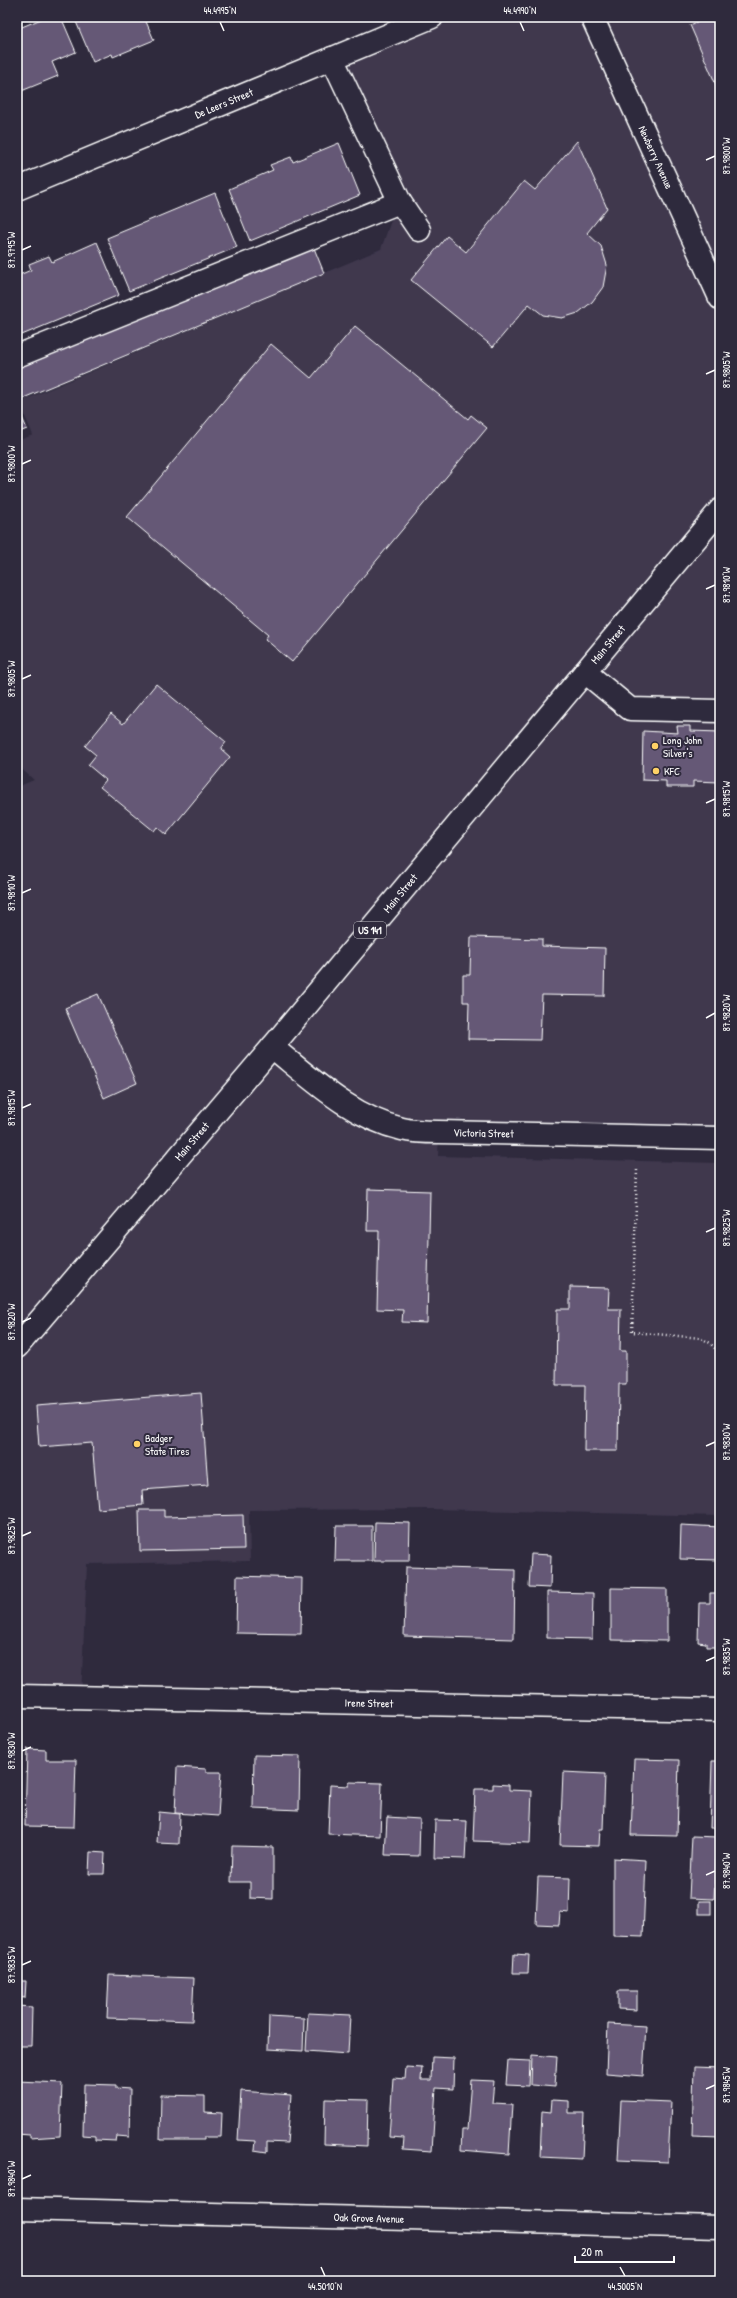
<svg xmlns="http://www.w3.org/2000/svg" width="737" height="2298" font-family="'Patrick Hand',sans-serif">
<rect width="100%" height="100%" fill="#2f2a3d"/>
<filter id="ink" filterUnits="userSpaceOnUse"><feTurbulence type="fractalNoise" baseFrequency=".025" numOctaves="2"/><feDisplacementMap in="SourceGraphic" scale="8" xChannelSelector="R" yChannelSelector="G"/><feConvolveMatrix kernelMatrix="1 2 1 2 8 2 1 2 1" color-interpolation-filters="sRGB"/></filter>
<g filter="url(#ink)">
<!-- built -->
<path fill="#3f384e" d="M432,17H720V1138L439,1133L438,1156L720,1163V1516L432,1509L249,1510L250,1561L87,1564L81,1697L17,1696V787L34,780L17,765V441L33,435L19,402L381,249L400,195L340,55Z"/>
<!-- building -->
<g fill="#655976" stroke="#fff">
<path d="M46,17H61L76,52L52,62L58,76L19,92L17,87V29Z"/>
<path d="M74,17H144L154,40L113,57L112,54L93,62Z"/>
<path d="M708,17H720V94L690,25Z"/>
<path d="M577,141L607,208L587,233L601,246L607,265L603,287L592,302L578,313L562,318L543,315L529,304L493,347L411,280L447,236L466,252L524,181L535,190Z"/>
<path d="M339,143L360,195L250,241L229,189L273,170L270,165L291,157L293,162Z"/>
<path d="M215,193L237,247L129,291L107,238Z"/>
<path d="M97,242L119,295L17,337V276L31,270L29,264L49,256L52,262Z"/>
<path d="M312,243L324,273L21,399L17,390V365Z"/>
<path d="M355,326L468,419L471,415L487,428L292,662L265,639L268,635L127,517L271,344L311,378Z"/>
<path d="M17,406L27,429L17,433Z"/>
<path d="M156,684L226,742L221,749L230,757L166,835L157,827L154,831L100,787L106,780L88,765L96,755L85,746L111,714L123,724Z"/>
<path d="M677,726H690V731L720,732V782L693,781V787H666V781L642,780L643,731L678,733Z"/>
<path d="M471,937L542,939V946L605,948L604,996L542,995L540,1040L468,1039L469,1002H463V975H470Z"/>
<path d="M98,994L137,1083L104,1098L65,1008Z"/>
<path d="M368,1189L430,1191L427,1323L402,1322L403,1310L377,1309L379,1231H367Z"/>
<path d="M570,1287L609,1288L608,1309H621L620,1351H626V1384H619L618,1451H584L585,1385H556L557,1309H570Z"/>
<path d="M201,1393L208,1485L142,1490L143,1505L98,1509L92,1443L39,1447L36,1406Z"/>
<path d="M139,1510H164V1517L243,1515L244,1549L140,1551Z"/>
<path d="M375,1522L410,1523L409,1561H374Z"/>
<path d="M681,1525L720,1527L719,1560L680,1559Z"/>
<path d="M336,1526H372V1561H335Z"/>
<path d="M531,1554L551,1555L550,1588L529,1587Z"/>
<path d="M406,1567L515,1570L514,1639L404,1636Z"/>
<path d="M237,1576L302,1578L301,1634L236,1633Z"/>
<path d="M611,1588L667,1589V1641L611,1640Z"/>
<path d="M547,1592L593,1593L592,1639L547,1638Z"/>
<path d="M710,1593H720L719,1647H706V1643L698,1642L699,1603H710Z"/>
<path d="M27,1749L46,1750V1760H76L74,1827L25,1826Z"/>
<path d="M254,1755L300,1756L299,1810L253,1808Z"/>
<path d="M634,1759L679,1760L677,1836L631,1835Z"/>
<path d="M712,1761H720V1828H710Z"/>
<path d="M177,1767L206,1769V1772H221L218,1816L175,1813Z"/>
<path d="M563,1772L605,1774L603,1829H600L599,1846L560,1845Z"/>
<path d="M349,1782L382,1783L380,1836L328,1834L330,1785L349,1786Z"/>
<path d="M493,1784L509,1785V1790L532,1791L530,1843L473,1841L475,1789H493Z"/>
<path d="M159,1812L180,1814L179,1844L157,1843Z"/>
<path d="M387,1817L420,1819L419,1856L385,1855Z"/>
<path d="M435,1820L467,1821L465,1859L434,1858Z"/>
<path d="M692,1836L717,1837L714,1899L689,1898Z"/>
<path d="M232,1846L273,1847V1899L250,1898V1882H231Z"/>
<path d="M90,1852L105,1853L104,1874H89Z"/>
<path d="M613,1858L646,1860L643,1937L613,1936Z"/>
<path d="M538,1877L570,1878L569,1913L560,1912L559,1925L536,1924Z"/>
<rect x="699" y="1901" width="12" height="13"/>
<path d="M514,1954L529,1955L528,1973H513Z"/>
<path d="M109,1975L194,1978L192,2021L107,2018Z"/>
<path d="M17,1981H26L25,1998L17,1997Z"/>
<path d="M618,1991H637V2010L618,2009Z"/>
<path d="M17,2006L32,2007L31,2046H17Z"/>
<path d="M308,2013L350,2015L348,2054L306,2051Z"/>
<path d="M269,2016L304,2018L303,2051L268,2049Z"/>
<path d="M608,2024L646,2026L643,2076L606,2073Z"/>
<path d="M532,2055L557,2057L555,2087L531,2085Z"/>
<path d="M432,2057L454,2058L453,2089L436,2088L432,2151L403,2149L404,2138L389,2137L393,2078L405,2079L406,2067L422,2068L421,2080H431Z"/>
<path d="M508,2060L530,2061L529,2086L506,2085Z"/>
<path d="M694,2067L720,2068V2137L692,2136Z"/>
<path d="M471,2080L494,2081L492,2103L512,2104L509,2154L461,2150L462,2130H467Z"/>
<path d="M17,2081L62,2083L60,2136L30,2138V2135L17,2134Z"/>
<path d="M84,2084L116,2085V2088L130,2089L129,2137L117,2136L116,2141L95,2140V2136L83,2135Z"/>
<path d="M241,2091L291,2095L287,2143L267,2142V2152L254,2150L255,2141L238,2140Z"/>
<path d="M161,2095L205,2096V2112L222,2113L221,2137H204V2140H160Z"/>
<path d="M325,2099L368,2100L367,2146L324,2144Z"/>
<path d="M552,2100L569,2101V2113H584L582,2159L540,2157L542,2111L551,2112Z"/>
<path d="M621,2100L671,2102L668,2162L618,2160Z"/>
</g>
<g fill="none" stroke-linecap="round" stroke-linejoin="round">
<defs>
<g id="minor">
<path id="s1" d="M592,17L720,298"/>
<path id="s2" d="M17,189L432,17"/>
<path d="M400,202L419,230"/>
<path d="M17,356L400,202L332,58"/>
<path d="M585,672L630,709L720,711"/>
<path id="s3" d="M272,1047C312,1079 351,1117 402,1129C414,1132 427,1132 439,1132L720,1138"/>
<path id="s4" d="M17,1696L720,1710"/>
<path id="s5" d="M17,2209L720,2227"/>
</g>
<g id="major">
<path id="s6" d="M17,1347L272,1047L720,510"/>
</g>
</defs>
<!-- minor casing -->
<use href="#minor" stroke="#fff" stroke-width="25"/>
<!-- major casing -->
<use href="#major" stroke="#fff" stroke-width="25"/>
<!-- path -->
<path stroke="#fff" stroke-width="2.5" stroke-dasharray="1 3" stroke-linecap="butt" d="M637,1170L632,1332L701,1338L710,1343L720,1354"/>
<!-- minor -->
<use href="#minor" stroke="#2f2a3d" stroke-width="22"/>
<!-- major -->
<use href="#major" stroke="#2f2a3d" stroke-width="22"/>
</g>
</g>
<!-- ticks -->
<path fill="none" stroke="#fff" stroke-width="1.5" d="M220,22L224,31M520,22L524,31M706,160L715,156M22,250L31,246M706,374L715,370M22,464L31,460M706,589L715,585M22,679L31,675M706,803L715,799M22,893L31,889M706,1018L715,1013M22,1108L31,1104M706,1232L715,1228M22,1322L31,1318M706,1446L715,1442M22,1536L31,1532M706,1661L715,1657M22,1751L31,1747M706,1875L715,1871M22,1965L31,1961M706,2089L715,2085M22,2179L31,2175M321,2267L325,2276M620,2267L625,2276"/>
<!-- markers -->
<g fill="#ffd166" stroke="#2f2a3d" stroke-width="1.5">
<circle cx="655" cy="746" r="4"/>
<circle cx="656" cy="771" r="4"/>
<circle cx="137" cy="1444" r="4"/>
</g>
<g text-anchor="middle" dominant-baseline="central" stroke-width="4" stroke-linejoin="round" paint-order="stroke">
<!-- shield labels -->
<rect fill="#2f2a3d" stroke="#c1bfc5" stroke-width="1" x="354" y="922" width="32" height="16" rx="3"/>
<g font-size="10" font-weight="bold" fill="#fff">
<text x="370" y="930">US 141</text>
</g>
<!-- street labels -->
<g font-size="11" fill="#fff" stroke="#2f2a3d">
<text stroke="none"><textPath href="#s2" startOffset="224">De Leers Street</textPath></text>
<text stroke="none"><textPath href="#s1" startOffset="154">Newberry Avenue</textPath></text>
<text stroke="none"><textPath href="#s6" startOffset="918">Main Street</textPath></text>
<text stroke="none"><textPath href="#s6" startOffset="594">Main Street</textPath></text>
<text stroke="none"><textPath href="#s3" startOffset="237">Victoria Street</textPath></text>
<text stroke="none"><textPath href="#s6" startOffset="270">Main Street</textPath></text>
<text stroke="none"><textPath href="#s4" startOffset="352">Irene Street</textPath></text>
<text stroke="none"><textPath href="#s5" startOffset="352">Oak Grove Avenue</textPath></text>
</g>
<!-- poi labels -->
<g font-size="11" fill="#fff" stroke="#2f2a3d" text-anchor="start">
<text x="663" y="740">Long John<tspan x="663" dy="13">Silver's</tspan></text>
<text x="664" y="771">KFC</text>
<text x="145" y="1438">Badger<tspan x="145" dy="13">State Tires</tspan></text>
</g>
</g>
<!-- margin -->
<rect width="737" height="2298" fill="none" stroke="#2f2a3d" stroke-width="44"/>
<!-- scale -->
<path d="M575 2256v6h99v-6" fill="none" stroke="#ffffff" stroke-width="2"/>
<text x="581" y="2256" font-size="12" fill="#ffffff" stroke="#2f2a3d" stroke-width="3" paint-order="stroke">20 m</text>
<rect x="22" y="22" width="693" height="2254" fill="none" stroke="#fff" stroke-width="1.5"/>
<g font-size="10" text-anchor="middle" fill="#fff">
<text x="220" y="14">44.4995°N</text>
<text x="520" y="14">44.4990°N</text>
<text transform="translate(726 156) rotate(-90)" y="4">87.9800°W</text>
<text transform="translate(11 250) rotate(-90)" y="4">87.9795°W</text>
<text transform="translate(726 370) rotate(-90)" y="4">87.9805°W</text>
<text transform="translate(11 464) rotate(-90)" y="4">87.9800°W</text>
<text transform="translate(726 585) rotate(-90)" y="4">87.9810°W</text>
<text transform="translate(11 679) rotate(-90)" y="4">87.9805°W</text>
<text transform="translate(726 799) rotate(-90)" y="4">87.9815°W</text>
<text transform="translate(11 893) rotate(-90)" y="4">87.9810°W</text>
<text transform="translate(726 1013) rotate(-90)" y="4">87.9820°W</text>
<text transform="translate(11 1108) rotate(-90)" y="4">87.9815°W</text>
<text transform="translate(726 1228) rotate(-90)" y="4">87.9825°W</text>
<text transform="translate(11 1322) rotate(-90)" y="4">87.9820°W</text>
<text transform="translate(726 1442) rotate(-90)" y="4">87.9830°W</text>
<text transform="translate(11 1536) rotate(-90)" y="4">87.9825°W</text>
<text transform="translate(726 1657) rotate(-90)" y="4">87.9835°W</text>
<text transform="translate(11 1751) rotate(-90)" y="4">87.9830°W</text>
<text transform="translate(726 1871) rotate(-90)" y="4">87.9840°W</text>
<text transform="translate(11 1965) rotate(-90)" y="4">87.9835°W</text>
<text transform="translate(726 2085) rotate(-90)" y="4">87.9845°W</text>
<text transform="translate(11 2179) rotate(-90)" y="4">87.9840°W</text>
<text x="325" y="2290">44.5010°N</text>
<text x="625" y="2290">44.5005°N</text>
</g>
</svg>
